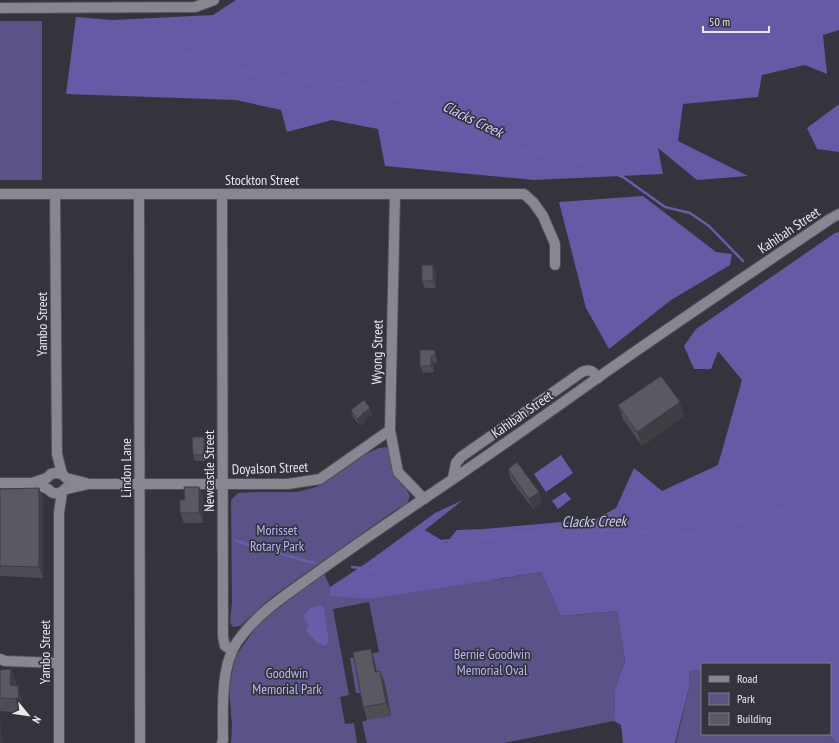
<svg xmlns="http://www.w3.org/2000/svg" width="839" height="743" font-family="'PT Sans Narrow',sans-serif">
<rect width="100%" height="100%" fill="#34343c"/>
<!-- green -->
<g fill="#595388">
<rect x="0" y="21" width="42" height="159"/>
<path d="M386,447L389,451L392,468L404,484L410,496L407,504L394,511L272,597L240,626L233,627L230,623L232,602L231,500L238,493L258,492H297L316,487L341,471L365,454L379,448Z"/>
<path d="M541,572L561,616L617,611L625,660L615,690L614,721L504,743H367L362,722L367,720L362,693H356L350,658L379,652L369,602L333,609L349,695L340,697L345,724L354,723L357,743H231L232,725L229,688L235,657L259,623L308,585L324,573L330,587L331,596L499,579Z"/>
<path d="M702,670V734H827L837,743H676L690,684L689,671Z"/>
</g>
<!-- forest -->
<g fill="#655aa6">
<path d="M236,0H839V30L823,35L827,74L805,65L762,75L758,97L683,104L678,141L748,176L697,180L658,148L663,174L534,180L385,166L378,129L332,120L287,132L281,110L236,100L66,94L76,17L112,20L213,15Z"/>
<path d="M839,104V152L817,149L807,128Z"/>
<path d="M643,196L716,252L732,254L730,265L671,300L609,349L586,308L559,202Z"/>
<path d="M839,232V743H837L828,734H830V664H702V670L689,671L690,684L675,743H623L621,725L614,721L615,690L625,660L617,611L561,616L541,572L370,599L330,596V587L365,564L435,513L463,500L425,530L446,543L457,530L484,529L596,519L616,508L634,468L662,491L718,465L742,380L718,351L711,369H694L684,346L696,329L835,233Z"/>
</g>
<!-- water -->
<g fill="#685da9">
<path d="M561,455L573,473L546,492L534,474Z"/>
<path d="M565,492L571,499L558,509L552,501Z"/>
<path d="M320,605L324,608L329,642L325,646L318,643L306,631L308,625L303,616L311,608Z"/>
</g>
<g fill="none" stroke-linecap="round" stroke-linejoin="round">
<!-- stream -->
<g stroke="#685da9" stroke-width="2.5">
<path d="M170,49L265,77L366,87L430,110L505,147L585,162L623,177L665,207L690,213L709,226L743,261"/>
<path d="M769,287L815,315L839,339"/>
<path d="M236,541L306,561L314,563"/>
<path d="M352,567L379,570L430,542L500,536L606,530L693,535L757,517L839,493"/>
</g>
<defs>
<g id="minor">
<path d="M0,8L195,7L214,0"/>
<path d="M0,194H524L533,202L543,216L555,244V265"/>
<path d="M55,194L57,454L62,474"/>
<path d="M139,194L140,743"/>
<path d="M222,194L223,637L225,646L232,650"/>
<path d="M395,194L390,430L398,472L424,499"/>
<path d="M453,478L456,463L461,457L582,372C590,368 594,372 598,378"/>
<path d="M0,483H32L47,478L51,474L56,473L62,474L66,478L86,483"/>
<path d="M32,483L48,489C53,495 61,495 66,488"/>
<path d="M66,489L88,484H288L320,479L390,430"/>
<path d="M0,659L5,661L59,663"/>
<path d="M59,743V513L62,492"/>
<path d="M222,743L223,740C223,711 220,667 237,642C258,612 286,595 315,574C351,548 388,523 425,498C485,458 544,416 603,374C678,321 755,270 830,219L839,214"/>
</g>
</defs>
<!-- minor casing -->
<use href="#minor" stroke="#515058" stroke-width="12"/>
<!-- minor -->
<use href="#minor" stroke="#888791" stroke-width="10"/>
</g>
<!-- wall -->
<g fill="#4d4d54">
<path d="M436,272V288H425L422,281Z"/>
<path d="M420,350L437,357V363H434V372L423,373L420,366Z"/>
<path d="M618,405L684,416L642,446L623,419Z"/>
<path d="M351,410L372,415L364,420L365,422L360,426L353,417Z"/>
<path d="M206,444V461H195L193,455Z"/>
<path d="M508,469L542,502L533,509L511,480Z"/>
<path d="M199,487L203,497V523H184L180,513L185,500Z"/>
<path d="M39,488L43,498V578L0,576V489Z"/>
<path d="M375,663L377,671H380L385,684L391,716L368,720L363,707Z"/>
<path d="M11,669L16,682V686L22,700L23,713L0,711V670Z"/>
</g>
<!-- shaded-wall -->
<g fill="#3e3e45">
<path d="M433,265L436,272V288L433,281Z"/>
<path d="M435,350L437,357V363L435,356Z"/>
<path d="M431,356L434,363V372L431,366Z"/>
<path d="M680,402L684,416L642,446L637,432Z"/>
<path d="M370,408L372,415L364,420L365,422L360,426L357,419L362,414Z"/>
<path d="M204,437L206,444V461L204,455Z"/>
<path d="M199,487L203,497V523L199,513Z"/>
<path d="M39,488L43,498V578L39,567Z"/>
<path d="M539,492L542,502L533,509L529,499Z"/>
<path d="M371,649L375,663L380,685L375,672Z"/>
<path d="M11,669L16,682L15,699L10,685Z"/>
<path d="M380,671L385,684L391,716L386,703Z"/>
<path d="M18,686L22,700L23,713L19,699Z"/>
<path d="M0,713L2,743H1L0,741Z"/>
</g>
<!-- building -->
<g fill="#595962" stroke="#3e3e45">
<rect x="422" y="265" width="11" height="16"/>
<path d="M420,350H435V356H431V366H420Z"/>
<path d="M661,376L680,402L637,432L618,405Z"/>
<path d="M364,400L370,408L362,414V415L357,419L351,410Z"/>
<path d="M192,437H204V455H193Z"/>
<path d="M517,462L539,492L529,499L508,469Z"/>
<path d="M184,487H199V513H180V500H185Z"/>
<path d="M39,488V567L0,566V489Z"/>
<path d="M371,649L375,672L380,671L386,703L363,707L353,652Z"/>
<path d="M11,669L10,685L18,686L19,699L0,698V670Z"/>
</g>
<g text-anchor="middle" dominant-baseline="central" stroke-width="3.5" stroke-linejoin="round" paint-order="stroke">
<!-- street labels -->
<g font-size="14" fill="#e8e8ed" stroke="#34343c">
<text x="262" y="180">Stockton Street</text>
<text transform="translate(789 230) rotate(-34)">Kahibah Street</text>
<text transform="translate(42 324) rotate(-90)">Yambo Street</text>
<text transform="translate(377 352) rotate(-89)">Wyong Street</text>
<text transform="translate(522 414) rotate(-35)">Kahibah Street</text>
<text transform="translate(126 468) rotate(-90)">Lindon Lane</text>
<text transform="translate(270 468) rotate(-2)">Doyalson Street</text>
<text transform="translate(209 471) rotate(-90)">Newcastle Street</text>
<text transform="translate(45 652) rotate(-90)">Yambo Street</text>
</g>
<!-- park labels -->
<g font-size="14" fill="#bbb5f4" stroke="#34343c">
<text x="277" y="530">Morisset<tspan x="277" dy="16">Rotary Park</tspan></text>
<text x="492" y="654">Bernie Goodwin<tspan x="492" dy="16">Memorial Oval</tspan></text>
<text x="287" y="673">Goodwin<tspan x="287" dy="16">Memorial Park</tspan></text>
</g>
<!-- water labels -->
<g font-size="15" font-style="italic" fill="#d2cffa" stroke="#34343c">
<text transform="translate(473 119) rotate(26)">Clacks Creek</text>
<text transform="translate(594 521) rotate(-1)">Clacks Creek</text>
</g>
</g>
<!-- legend -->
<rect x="701" y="663" width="130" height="72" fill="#34343c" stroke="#7c7c83"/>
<rect x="709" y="676" width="20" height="6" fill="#888791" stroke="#7c7c83"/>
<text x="737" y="683" font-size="12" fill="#e8e8ed">Road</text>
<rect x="709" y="693" width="20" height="12" fill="#595388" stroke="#7c7c83"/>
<text x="737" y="703" font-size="12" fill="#e8e8ed">Park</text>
<rect x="709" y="713" width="20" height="12" fill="#595962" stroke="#7c7c83"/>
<text x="737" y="723" font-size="12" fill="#e8e8ed">Building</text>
<!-- north arrow -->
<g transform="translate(28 715) rotate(119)" stroke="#34343c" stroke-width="3" paint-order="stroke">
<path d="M0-3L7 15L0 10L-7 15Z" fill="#e8e8ed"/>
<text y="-6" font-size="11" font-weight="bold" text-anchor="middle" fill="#e8e8ed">N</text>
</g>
<!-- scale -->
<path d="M703 26v6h66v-6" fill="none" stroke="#e8e8ed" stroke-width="2"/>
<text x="709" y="26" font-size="12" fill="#e8e8ed" stroke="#34343c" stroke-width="3" paint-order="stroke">50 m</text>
</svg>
